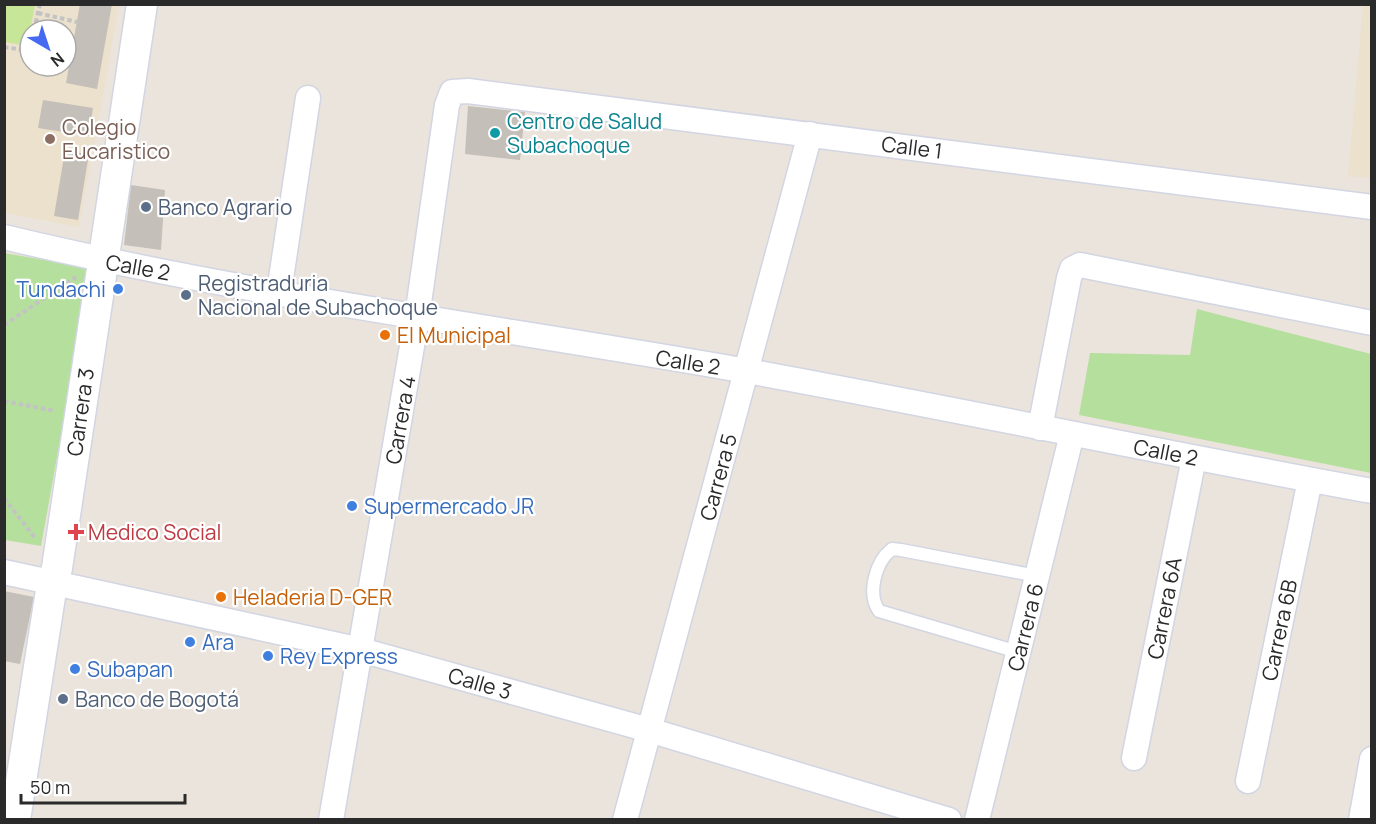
<svg xmlns="http://www.w3.org/2000/svg" width="1376" height="824" font-family="Manrope,sans-serif">
<rect width="100%" height="100%" fill="#ebe4dd"/>
<!-- education -->
<g fill="#ece1cd" fill-rule="evenodd">
<path d="M4,5H119L79,227L5,213ZM30,30H66V66H30Z"/>
<path d="M1363,5H1371V178L1348,176Z"/>
</g>
<!-- green -->
<g fill="#b5df9c">
<path d="M4,253L91,268L41,546L5,540Z"/>
<path d="M1197,309L1371,354V473L1079,415L1090,353L1190,355Z"/>
</g>
<!-- pitch -->
<path fill="#c7e698" d="M4,5H35L27,46L5,42Z"/>
<!-- building -->
<g fill="#c4bfb8">
<path d="M80,4H112L97,89L66,83Z"/>
<path d="M43,100L93,108L89,136L38,128Z"/>
<path d="M468,106L525,112L520,160L465,154Z"/>
<path d="M65,151L89,154L78,220L54,216Z"/>
<path d="M131,185L165,190L161,250L124,245Z"/>
<path d="M4,591L34,597L20,664L4,661Z"/>
</g>
<g fill="none" stroke-linecap="round" stroke-linejoin="round">
<defs>
<path id="service" d="M1018,652L879,611C867,594 875,562 892,549L901,550L1037,576"/>
<g id="minor">
<path d="M4,237C249,296 499,327 747,371C956,409 1163,453 1372,491"/>
<path d="M279,292L308,98"/>
<path d="M1040,428L1069,278L1072,269L1080,265L1372,323"/>
<path d="M4,572L361,650L649,730L949,820"/>
<path d="M1134,758L1194,458"/>
<path d="M1248,781L1310,480"/>
<path d="M331,820L417,317L447,105L452,92L468,91L1372,207"/>
<path d="M625,820L810,134"/>
<path d="M977,820L1072,434"/>
<path d="M1361,820L1372,759"/>
</g>
<path id="tertiary" d="M15,820L52,584L57,568L142,4"/>
</defs>
<!-- service casing -->
<use href="#service" stroke="#d2d5e2" stroke-width="15"/>
<!-- minor casing -->
<use href="#minor" stroke="#d2d5e2" stroke-width="27"/>
<!-- tertiary casing -->
<use href="#tertiary" stroke="#d2d5e2" stroke-width="33"/>
<!-- path -->
<g stroke="#c3c3c3" stroke-width="4" stroke-dasharray="4.5 3" stroke-linecap="butt">
<path d="M38,13L77,22"/>
<path d="M34,30L40,4"/>
<path d="M4,47L30,51"/>
<path d="M4,325L76,277"/>
<path d="M4,401L55,411"/>
<path d="M4,498L35,538"/>
</g>
<!-- service -->
<use href="#service" stroke="#fff" stroke-width="12"/>
<!-- minor -->
<use href="#minor" stroke="#fff" stroke-width="24"/>
<!-- tertiary -->
<use href="#tertiary" stroke="#fff" stroke-width="30"/>
</g>
<!-- markers -->
<circle fill="#0f9aa8" stroke="#fff" stroke-width="2" cx="495" cy="133" r="6"/>
<circle fill="#8d6e63" stroke="#fff" stroke-width="2" cx="50" cy="139" r="6"/>
<g fill="#5c6f8a" stroke="#fff" stroke-width="2">
<circle cx="146" cy="207" r="6"/>
<circle cx="186" cy="295" r="6"/>
<circle cx="63" cy="699" r="6"/>
</g>
<g fill="#3f7fe0" stroke="#fff" stroke-width="2">
<circle cx="118" cy="289" r="6"/>
<circle cx="352" cy="506" r="6"/>
<circle cx="190" cy="642" r="6"/>
<circle cx="268" cy="656" r="6"/>
<circle cx="75" cy="669" r="6"/>
</g>
<g fill="#e8710a" stroke="#fff" stroke-width="2">
<circle cx="385" cy="335" r="6"/>
<circle cx="221" cy="597" r="6"/>
</g>
<path fill="#e0444e" stroke="#fff" stroke-width="2" d="M73 523h6v6h6v6h-6v6h-6v-6h-6v-6h6z"/>
<g text-anchor="middle" dominant-baseline="central" stroke-width="4.5" stroke-linejoin="round" paint-order="stroke">
<!-- culture labels -->
<g font-size="21" fill="#0d838f" stroke="#fff" text-anchor="start">
<text x="507" y="121">Centro de Salud<tspan x="507" dy="24">Subachoque</tspan></text>
</g>
<!-- education labels -->
<g font-size="21" fill="#785e54" stroke="#fff" text-anchor="start">
<text x="62" y="127">Colegio<tspan x="62" dy="24">Eucaristico</tspan></text>
</g>
<!-- street labels -->
<g font-size="21" fill="#2a2a2a" stroke="#fff">
<text transform="translate(912 147) rotate(7)">Calle 1</text>
<text transform="translate(138 267) rotate(10)">Calle 2</text>
<text transform="translate(688 362) rotate(9)">Calle 2</text>
<text transform="translate(80 412) rotate(-82)">Carrera 3</text>
<text transform="translate(400 420) rotate(-80)">Carrera 4</text>
<text transform="translate(1166 452) rotate(11)">Calle 2</text>
<text transform="translate(718 477) rotate(-75)">Carrera 5</text>
<text transform="translate(1164 608) rotate(-79)">Carrera 6A</text>
<text transform="translate(1025 627) rotate(-76)">Carrera 6</text>
<text transform="translate(1279 630) rotate(-78)">Carrera 6B</text>
<text transform="translate(480 683) rotate(16)">Calle 3</text>
</g>
<!-- service labels -->
<g font-size="21" fill="#4e5e75" stroke="#fff" text-anchor="start">
<text x="158" y="207">Banco Agrario</text>
<text x="198" y="283">Registraduria<tspan x="198" dy="24">Nacional de Subachoque</tspan></text>
<text x="75" y="699">Banco de Bogotá</text>
</g>
<!-- shop labels -->
<g font-size="21" fill="#366cbe" stroke="#fff" text-anchor="start">
<text x="106" y="289" text-anchor="end">Tundachi</text>
<text x="364" y="506">Supermercado JR</text>
<text x="202" y="642">Ara</text>
<text x="280" y="656">Rey Express</text>
<text x="87" y="669">Subapan</text>
</g>
<!-- food labels -->
<g font-size="21" fill="#c56008" stroke="#fff" text-anchor="start">
<text x="397" y="335">El Municipal</text>
<text x="233" y="597">Heladeria D-GER</text>
</g>
<!-- health labels -->
<g font-size="21" fill="#be3a42" stroke="#fff" text-anchor="start">
<text x="88" y="532">Medico Social</text>
</g>
</g>
<!-- border -->
<rect width="1376" height="824" fill="none" stroke="#2a2a2a" stroke-width="12"/>
<!-- north arrow -->
<g transform="translate(48 48) rotate(141)"><circle r="28" fill="#ffffff" stroke="#aaaaaa" stroke-width="1.5"/>
<path d="M0-4.5L10 22L0 15L-10 22Z" fill="#4569f0"/>
<text y="-9" font-size="16" font-weight="bold" text-anchor="middle" fill="#2a2a2a">N</text>
</g>
<!-- scale -->
<path d="M21 794v9h164v-9" fill="none" stroke="#2a2a2a" stroke-width="3"/>
<text x="30" y="794" font-size="18" fill="#2a2a2a" stroke="#ffffff" stroke-width="4.5" paint-order="stroke">50 m</text>
</svg>
